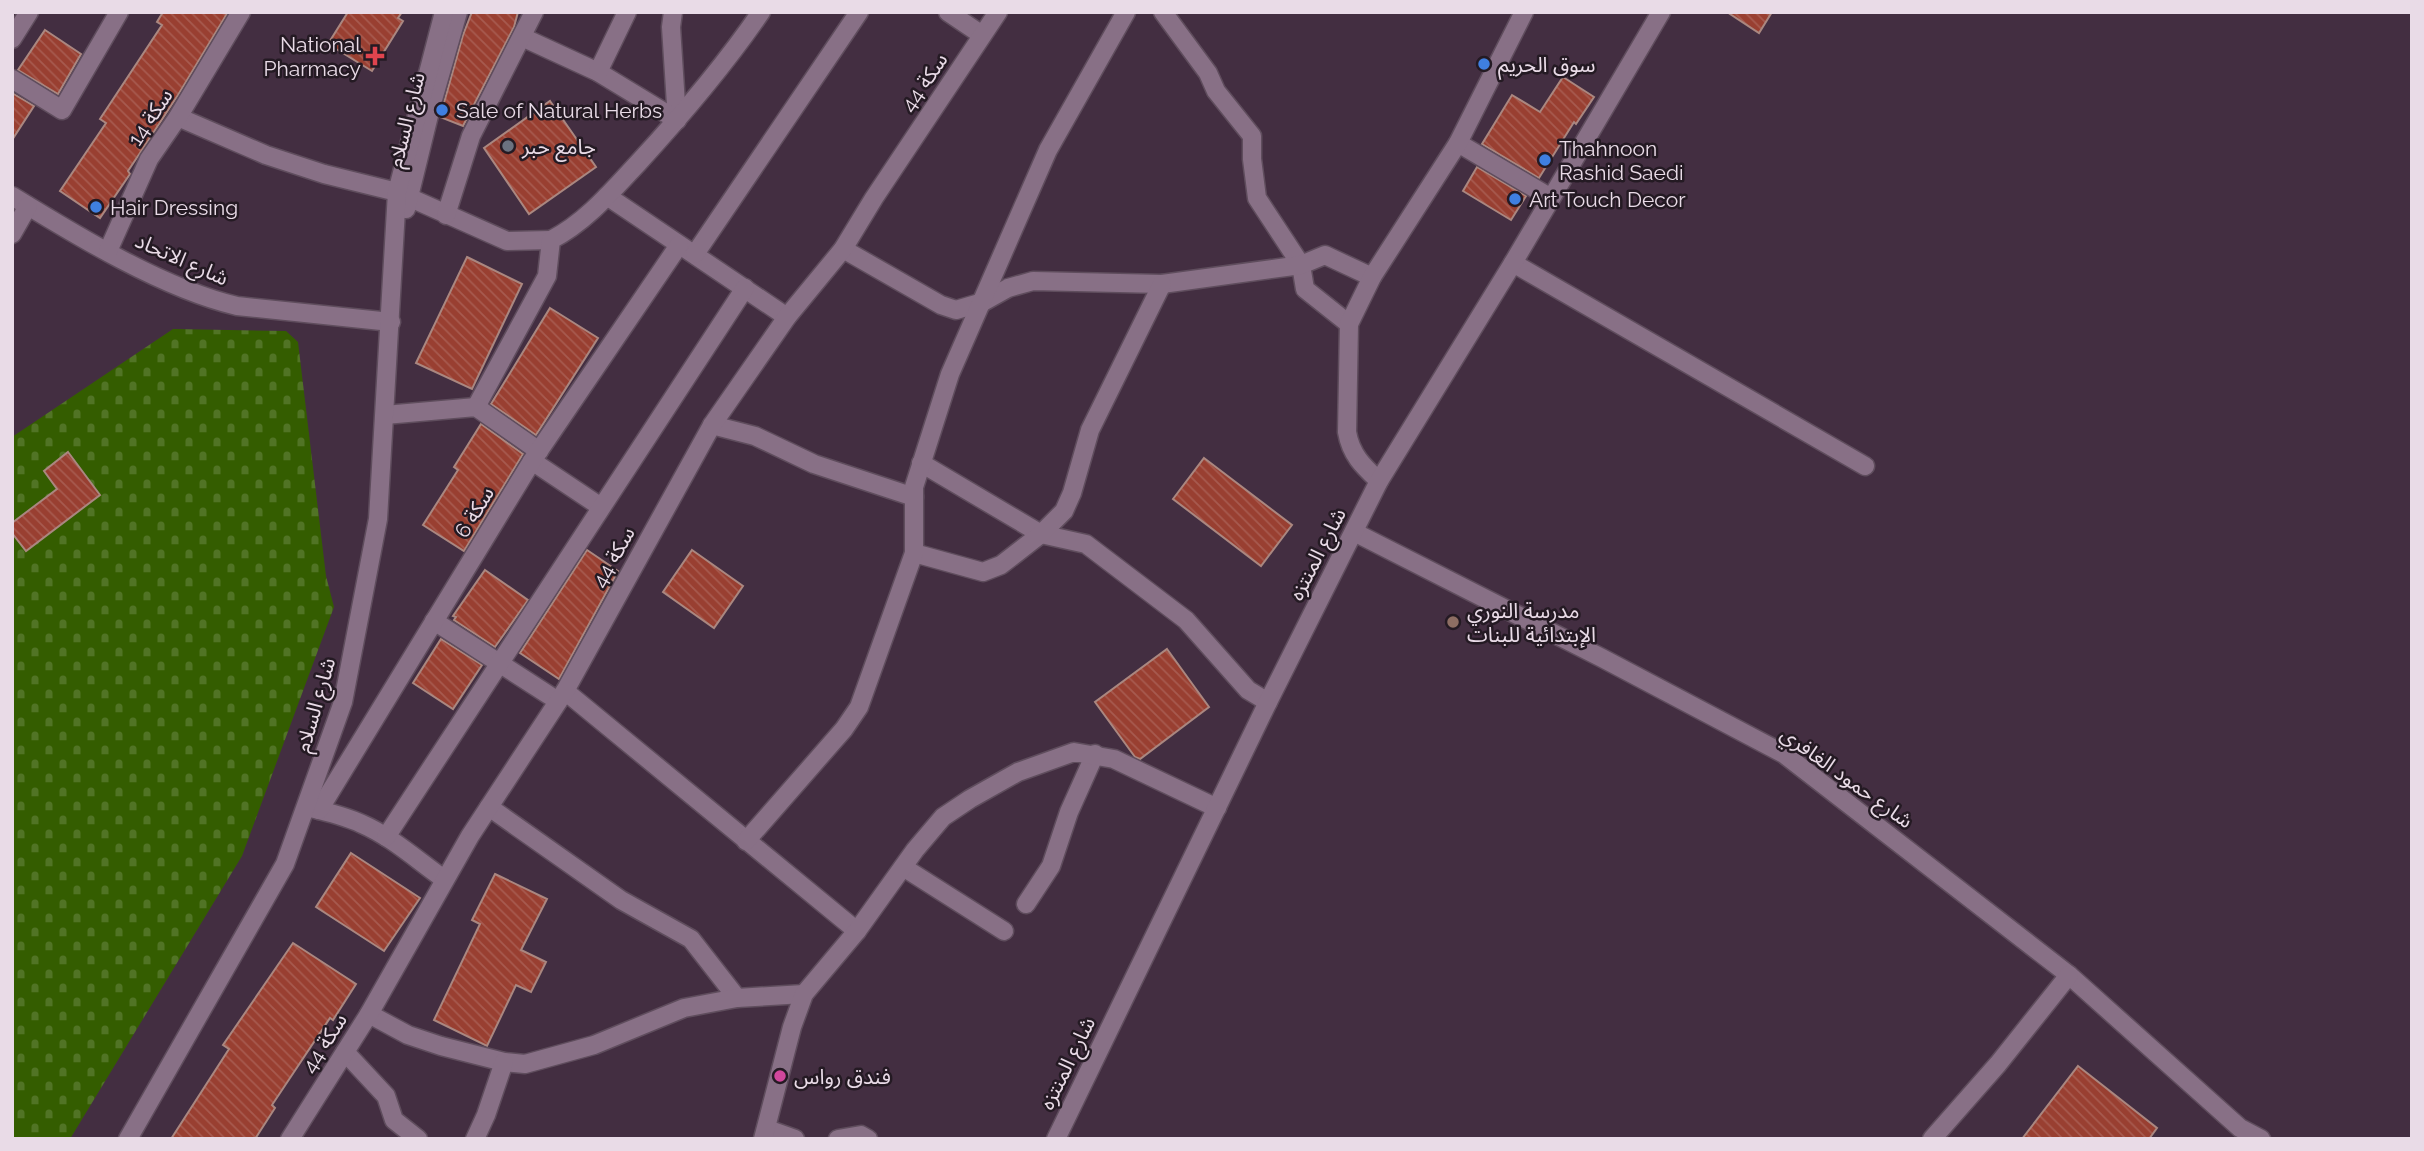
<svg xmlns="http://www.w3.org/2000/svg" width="2424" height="1151" font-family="Raleway,'Noto Sans Arabic',sans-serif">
<defs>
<pattern id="cemetery-stones" width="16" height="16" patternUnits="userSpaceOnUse" patternTransform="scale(1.75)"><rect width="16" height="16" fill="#345d00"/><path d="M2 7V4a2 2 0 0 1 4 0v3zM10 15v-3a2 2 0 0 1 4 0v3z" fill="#517425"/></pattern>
<pattern id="building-back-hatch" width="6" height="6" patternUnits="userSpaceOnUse" patternTransform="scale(1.75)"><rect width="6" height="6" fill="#993f31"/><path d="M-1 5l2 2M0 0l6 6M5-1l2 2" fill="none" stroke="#a75a4f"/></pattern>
</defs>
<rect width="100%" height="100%" fill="#432e41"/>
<!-- cemetery -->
<path fill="url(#cemetery-stones)" d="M173,329L286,331L298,342L326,576L334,607L242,856L70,1139H12V437Z"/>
<!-- building -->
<g fill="url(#building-back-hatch)" stroke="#aa8780" stroke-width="2">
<path d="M163,12H228L178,95L140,153L128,171L130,174L100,218L60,191L106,123L100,119L162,25L157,22Z"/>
<path d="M348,12H402L398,18L403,21L372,71L328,44Z"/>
<path d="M472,12H518L514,27L463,126L440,117L463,35Z"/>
<path d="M1727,12H1772L1759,33Z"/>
<path d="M45,30L81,54L58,94L18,70Z"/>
<path d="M1563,77L1594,97L1576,124L1574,122L1539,178L1482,144L1512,95L1540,112Z"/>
<path d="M12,93L34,106L12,140Z"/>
<path d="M550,101L596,167L529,214L484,148Z"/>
<path d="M1477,167L1526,196L1511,220L1463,191Z"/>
<path d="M467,257L522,284L472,389L416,363Z"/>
<path d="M550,308L598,338L536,435L491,404Z"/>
<path d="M481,424L523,454L464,551L423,525L458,470L454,467Z"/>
<path d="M68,452L100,495L26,551L12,533V523L57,489L44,471Z"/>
<path d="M1204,458L1292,525L1261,566L1173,499Z"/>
<path d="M587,550L618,571L559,679L520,653Z"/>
<path d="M692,550L743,586L714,628L663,592Z"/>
<path d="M485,570L528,600L495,647L454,620L456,617L453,616Z"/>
<path d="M441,639L482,665L453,709L413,683Z"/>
<path d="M1167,649L1209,707L1140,759L1135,757L1095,702Z"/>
<path d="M351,853L420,898L384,951L316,907Z"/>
<path d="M495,874L547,899L521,950L546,962L531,992L516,985L487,1046L434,1020L480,924L472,920Z"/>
<path d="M293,943L356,984L333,1020L330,1018L272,1105L275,1108L255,1139H171L229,1049L223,1045Z"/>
<path d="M2078,1066L2157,1128L2149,1139H2022Z"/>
</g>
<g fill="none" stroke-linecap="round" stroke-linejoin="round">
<defs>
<g id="minor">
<path d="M673,12L671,27L677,120"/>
<path d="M948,12L982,35"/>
<path d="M1163,12L1208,73L1216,91L1252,136V159L1257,198L1301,265L1305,289L1349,324"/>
<path d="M522,37L598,72L677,120"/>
<path d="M12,39L29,12"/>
<path d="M598,72L627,12"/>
<path d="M12,79L62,110L119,12"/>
<path d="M178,117L266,155L324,174L397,192L507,241L551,240"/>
<path d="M1458,143L1551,198"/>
<path d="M12,196C77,236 164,289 237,306L391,322"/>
<path d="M607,196L787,317"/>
<path d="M406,209L432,103L458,12"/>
<path d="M446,215L471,136L534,12"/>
<path d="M12,234L28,206"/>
<path d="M843,249L941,305L956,310L983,302L1008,288L1033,281L1162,284L1301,265L1325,255L1372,277"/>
<path d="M108,251L149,159L178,117L241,12"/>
<path d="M695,254L859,12"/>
<path d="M1513,263L1865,466"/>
<path d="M476,407L547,276L551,240C586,222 612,191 639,162C683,114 724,66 761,12"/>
<path d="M385,415L476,407L539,451"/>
<path d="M712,425L755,436L814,464L914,497"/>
<path d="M532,461L601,507"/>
<path d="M921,463L1041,534L1086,544L1186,620L1248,690L1268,702"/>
<path d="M1379,481C1363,466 1351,455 1347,432L1349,324L1372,277L1458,143L1524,12"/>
<path d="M1354,532L1602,658L1784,754L2069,975L2240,1128L2261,1139"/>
<path d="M914,553L983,572L1001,565L1041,534L1064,511L1072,493L1090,430L1162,284"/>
<path d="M434,621L558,701"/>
<path d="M565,691L857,931"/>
<path d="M489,807L621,900L691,939L737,998"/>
<path d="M310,808C328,812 345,816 362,824C392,837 417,860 444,879"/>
<path d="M319,810L532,461L679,245"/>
<path d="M386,837L745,288"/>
<path d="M746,841L844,729L859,707L914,553V487L950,374L1048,150L1126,12"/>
<path d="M903,867L1004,931"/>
<path d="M1026,904L1051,866L1069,812L1095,754"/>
<path d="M369,1014L408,1035L441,1046L504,1062L525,1064L594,1045L684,1008L737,998L804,994"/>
<path d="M345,1052L386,1096L394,1120L418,1139"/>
<path d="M767,1129L795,1139"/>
<path d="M128,1139L285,864L343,702L378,519L397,192L444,12"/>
<path d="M290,1139L369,1014L470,836L565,691L712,425L787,317L843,249L874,198L998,12"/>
<path d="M475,1139L486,1115L504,1062"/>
<path d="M763,1139L792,1027L804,994L857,931L915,850L943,817L970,799L1018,772L1074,752L1114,759L1217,808"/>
<path d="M838,1139L861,1135L868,1139"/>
<path d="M1056,1139L1268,702L1379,481L1513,263L1661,12"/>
<path d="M1932,1139L1998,1064L2069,975"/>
</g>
</defs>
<!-- minor casing -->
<use href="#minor" stroke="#5f4d5d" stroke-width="21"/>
<!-- minor -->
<use href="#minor" stroke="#887086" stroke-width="18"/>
</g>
<!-- markers -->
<path fill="#e0444e" stroke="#241a23" stroke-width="2.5" d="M371.5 45.5h7v7h7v7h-7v7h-7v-7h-7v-7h7z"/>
<g fill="#3f7fe0" stroke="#241a23" stroke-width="2.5">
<circle cx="1484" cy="64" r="7"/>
<circle cx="442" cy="110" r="7"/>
<circle cx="1545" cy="160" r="7"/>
<circle cx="1515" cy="199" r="7"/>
<circle cx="96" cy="207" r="7"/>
</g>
<circle fill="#6b7280" stroke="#241a23" stroke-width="2.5" cx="508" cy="146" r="7"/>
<circle fill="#8d6e63" stroke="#241a23" stroke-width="2.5" cx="1453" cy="622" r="7"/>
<circle fill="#d1479c" stroke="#241a23" stroke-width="2.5" cx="780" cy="1076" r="7"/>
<g text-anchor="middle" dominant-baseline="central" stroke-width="5" stroke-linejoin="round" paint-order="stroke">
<!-- poi labels -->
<g font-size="21" fill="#e9dbe7" stroke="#241a23" text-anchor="start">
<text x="361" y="44" text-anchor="end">National<tspan x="361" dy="24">Pharmacy</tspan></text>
<text x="1498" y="64">سوق الحريم</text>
<text x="456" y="110">Sale of Natural Herbs</text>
<text x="522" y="146">جامع حبر</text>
<text x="1559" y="148">Thahnoon<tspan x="1559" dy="24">Rashid Saedi</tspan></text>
<text x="1529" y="199">Art Touch Decor</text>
<text x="110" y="207">Hair Dressing</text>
<text x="1467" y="610">مدرسة النوري<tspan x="1467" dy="24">الإبتدائية للبنات</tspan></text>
<text x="794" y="1076">فندق رواس</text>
</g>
<!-- street labels -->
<g font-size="21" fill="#e9dbe7" stroke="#241a23">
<text transform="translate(924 82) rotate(-56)">سكة 44</text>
<text transform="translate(150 117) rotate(-57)">سكة 14</text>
<text transform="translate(406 120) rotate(-76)">شارع السلام</text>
<text transform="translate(182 259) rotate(24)">شارع الاتحاد</text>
<text transform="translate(474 512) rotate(-59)">سكة 6</text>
<text transform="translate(1317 554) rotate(-63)">شارع المنتزه</text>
<text transform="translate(613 557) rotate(-61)">سكة 44</text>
<text transform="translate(315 705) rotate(-74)">شارع السلام</text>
<text transform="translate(1847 777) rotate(36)">شارع حمود الغافري</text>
<text transform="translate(324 1043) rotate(-58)">سكة 44</text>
<text transform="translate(1067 1063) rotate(-64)">شارع المنتزه</text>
</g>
</g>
<!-- border -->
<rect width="2424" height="1151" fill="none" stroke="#e9dbe7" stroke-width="28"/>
</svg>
